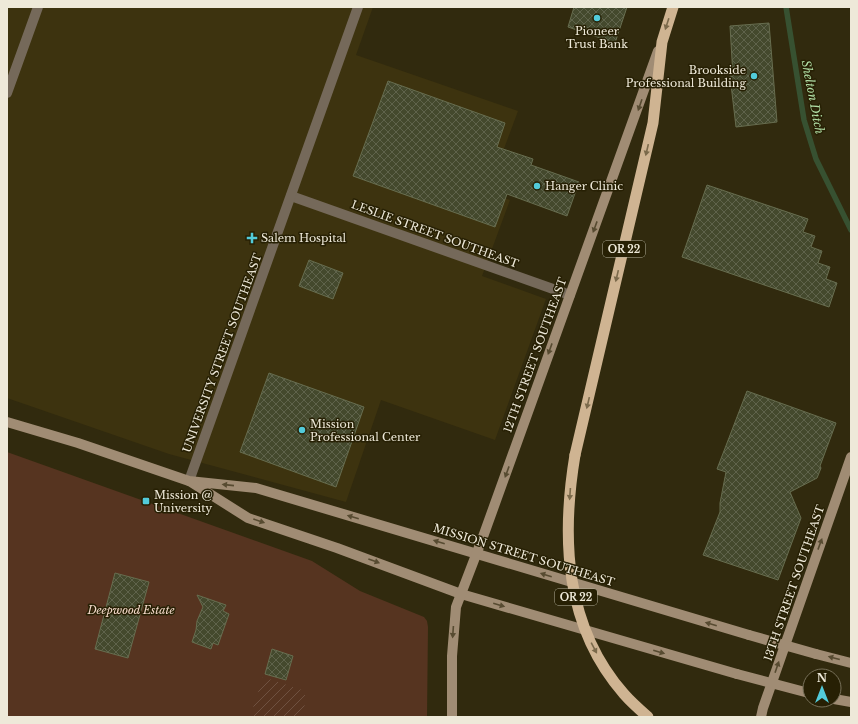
<svg xmlns="http://www.w3.org/2000/svg" width="858" height="724" font-family="'Libre Baskerville',serif">
<defs>
<pattern id="garden-furrows" width="10" height="10" patternUnits="userSpaceOnUse"><rect width="10" height="10" fill="#563420"/><path d="M-1 1l2-2M0 10L10 0M9 11l2-2" fill="none" stroke="#6f5140"/></pattern>
<pattern id="building-cross-hatch" width="8" height="8" patternUnits="userSpaceOnUse"><rect width="8" height="8" fill="#44492d"/><path d="M0 0l8 8M0 8l8-8" fill="none" stroke="#5f634b"/></pattern>
</defs>
<rect width="100%" height="100%" fill="#312a0e"/>
<!-- built -->
<path fill="#3d330f" d="M7,7H373L356,55L518,111L488,192L510,200L482,276L546,299L495,440L381,400L346,502L169,454L7,398Z"/>
<!-- park -->
<path fill="#563420" d="M7,452L312,561L360,591L424,617L427,621L428,627L427,717H7Z"/>
<!-- garden -->
<path fill="url(#garden-furrows)" d="M263,677L302,690L305,695L304,717H250Z"/>
<g fill="none" stroke-linecap="round" stroke-linejoin="round">
<!-- stream -->
<path stroke="#375131" stroke-width="5.5" d="M786,7L804,120L816,159L851,230"/>
</g>
<!-- building -->
<g fill="url(#building-cross-hatch)" stroke="#676d4f">
<path d="M574,7H627L615,43L568,27Z"/>
<path d="M769,23L777,122L736,127L730,76H733L730,26Z"/>
<path d="M388,81L505,123L497,147L533,159L531,165L579,182L567,216L507,194L495,227L353,176Z"/>
<path d="M707,185L808,219L803,232L815,236L811,247L822,251L818,263L830,267L826,279L837,283L829,307L682,257Z"/>
<path d="M309,260L343,273L333,299L299,286Z"/>
<path d="M269,373L364,407L336,487L240,452Z"/>
<path d="M747,391L836,423L820,466L821,468L817,478L790,492L801,518L778,580L703,555L720,512V503L726,472L717,469Z"/>
<path d="M115,573L149,582L128,658L95,649Z"/>
<path d="M197,595L226,605L223,611L229,614L218,645L213,643L211,649L192,642L196,630L197,621L203,607Z"/>
<path d="M272,649L293,656L286,680L265,674Z"/>
</g>
<g fill="none" stroke-linecap="round" stroke-linejoin="round">
<!-- minor -->
<g stroke="#75695a" stroke-width="10">
<path d="M291,196L570,295"/>
<path d="M189,481L358,7"/>
</g>
<!-- tertiary -->
<path stroke="#75695a" stroke-width="10" d="M7,93L38,7"/>
<!-- secondary -->
<g stroke="#a08c74" stroke-width="10">
<path d="M7,422L78,443L189,481L256,488L749,635"/>
<path d="M191,482L248,518L337,548L461,594L737,674"/>
<path d="M816,654L851,663"/>
<path d="M834,699L851,702"/>
<path d="M452,717V656L456,607L484,534L658,51"/>
<path d="M761,717L763,708L851,457"/>
</g>
<!-- trunk -->
<path stroke="#cfb492" stroke-width="11" d="M575,455L653,123L662,42L673,7"/>
<!-- secondary-bridge -->
<g stroke="#a08c74" stroke-width="10">
<path d="M749,635L816,654"/>
<path d="M737,674L805,692"/>
</g>
<!-- trunk-bridge -->
<path stroke="#cfb492" stroke-width="11" d="M575,455C561,539 565,627 624,694C631,702 640,710 648,717"/>
</g>
<!-- one-way arrows -->
<defs><path id="oneway-solid" d="M-6-.8H1V-3.2L6.5 0L1 3.2V.8H-6Z"/></defs>
<g fill="#7b6a4b">
<use href="#oneway-solid" transform="translate(667 24) rotate(108)"/>
<use href="#oneway-solid" transform="translate(647 150) rotate(103)"/>
<use href="#oneway-solid" transform="translate(617 276) rotate(103)"/>
<use href="#oneway-solid" transform="translate(588 403) rotate(103)"/>
<use href="#oneway-solid" transform="translate(570 494) rotate(94)"/>
<use href="#oneway-solid" transform="translate(594 648) rotate(62)"/>
</g>
<g fill="#574b31">
<use href="#oneway-solid" transform="translate(640 105) rotate(109)"/>
<use href="#oneway-solid" transform="translate(595 227) rotate(110)"/>
<use href="#oneway-solid" transform="translate(550 349) rotate(110)"/>
<use href="#oneway-solid" transform="translate(507 472) rotate(110)"/>
<use href="#oneway-solid" transform="translate(228 485) rotate(-174)"/>
<use href="#oneway-solid" transform="translate(353 517) rotate(-164)"/>
<use href="#oneway-solid" transform="translate(259 521) rotate(19)"/>
<use href="#oneway-solid" transform="translate(439 542) rotate(-163)"/>
<use href="#oneway-solid" transform="translate(820 544) rotate(-70)"/>
<use href="#oneway-solid" transform="translate(374 561) rotate(20)"/>
<use href="#oneway-solid" transform="translate(546 575) rotate(-163)"/>
<use href="#oneway-solid" transform="translate(499 605) rotate(16)"/>
<use href="#oneway-solid" transform="translate(711 624) rotate(-164)"/>
<use href="#oneway-solid" transform="translate(453 632) rotate(94)"/>
<use href="#oneway-solid" transform="translate(659 652) rotate(16)"/>
<use href="#oneway-solid" transform="translate(834 658) rotate(-165)"/>
<use href="#oneway-solid" transform="translate(777 667) rotate(-71)"/>
</g>
<!-- markers -->
<g fill="#52cbda" stroke="#272004" stroke-width="1.5">
<circle cx="597" cy="18" r="4"/>
<circle cx="754" cy="76" r="4"/>
<circle cx="537" cy="186" r="4"/>
<path d="M250 232h4v4h4v4h-4v4h-4v-4h-4v-4h4z"/>
<circle cx="302" cy="430" r="4"/>
<rect x="142" y="497" width="8" height="8" rx="2"/>
</g>
<g text-anchor="middle" dominant-baseline="central" stroke-width="3" stroke-linejoin="round" paint-order="stroke">
<!-- shield labels -->
<g fill="#272004" stroke="#b2ad99" stroke-width="1">
<rect x="603" y="241" width="42" height="16" rx="3"/>
<rect x="555" y="589" width="42" height="16" rx="3"/>
</g>
<g font-size="10" font-weight="bold" fill="#eee9d9">
<text x="624" y="249">OR 22</text>
<text x="576" y="597">OR 22</text>
</g>
<!-- poi labels -->
<g font-size="11" fill="#eee9d9" stroke="#272004" text-anchor="start">
<text x="597" y="31" text-anchor="middle">Pioneer<tspan x="597" dy="13">Trust Bank</tspan></text>
<text x="746" y="70" text-anchor="end">Brookside<tspan x="746" dy="13">Professional Building</tspan></text>
<text x="545" y="186">Hanger Clinic</text>
<text x="261" y="238">Salem Hospital</text>
<text x="310" y="424">Mission<tspan x="310" dy="13">Professional Center</tspan></text>
<text x="154" y="495">Mission @<tspan x="154" dy="13">University</tspan></text>
</g>
<!-- street labels -->
<g font-size="11" fill="#eee9d9" stroke="#272004">
<text transform="translate(435 234) rotate(20)">LESLIE STREET SOUTHEAST</text>
<text transform="translate(222 353) rotate(-70)">UNIVERSITY STREET SOUTHEAST</text>
<text transform="translate(535 355) rotate(-70)">12TH STREET SOUTHEAST</text>
<text transform="translate(524 555) rotate(17)">MISSION STREET SOUTHEAST</text>
<text transform="translate(794 583) rotate(-71)">13TH STREET SOUTHEAST</text>
</g>
<!-- park labels -->
<g font-size="11" font-style="italic" fill="#f7dccd" stroke="#272004">
<text x="131" y="610">Deepwood Estate</text>
</g>
<!-- water labels -->
<g font-size="12" font-style="italic" fill="#b1dfa6" stroke="#272004">
<text transform="translate(813 97) rotate(79)">Shelton Ditch</text>
</g>
</g>
<!-- border -->
<rect width="858" height="724" fill="none" stroke="#eee9d9" stroke-width="16"/>
<!-- north arrow -->
<g transform="translate(822 688)"><circle r="19" fill="#272004" stroke="#777059"/>
<path d="M0-3L7 15L0 10L-7 15Z" fill="#52cbda"/>
<text y="-6" font-size="11" font-weight="bold" text-anchor="middle" fill="#eee9d9">N</text>
</g>
</svg>
